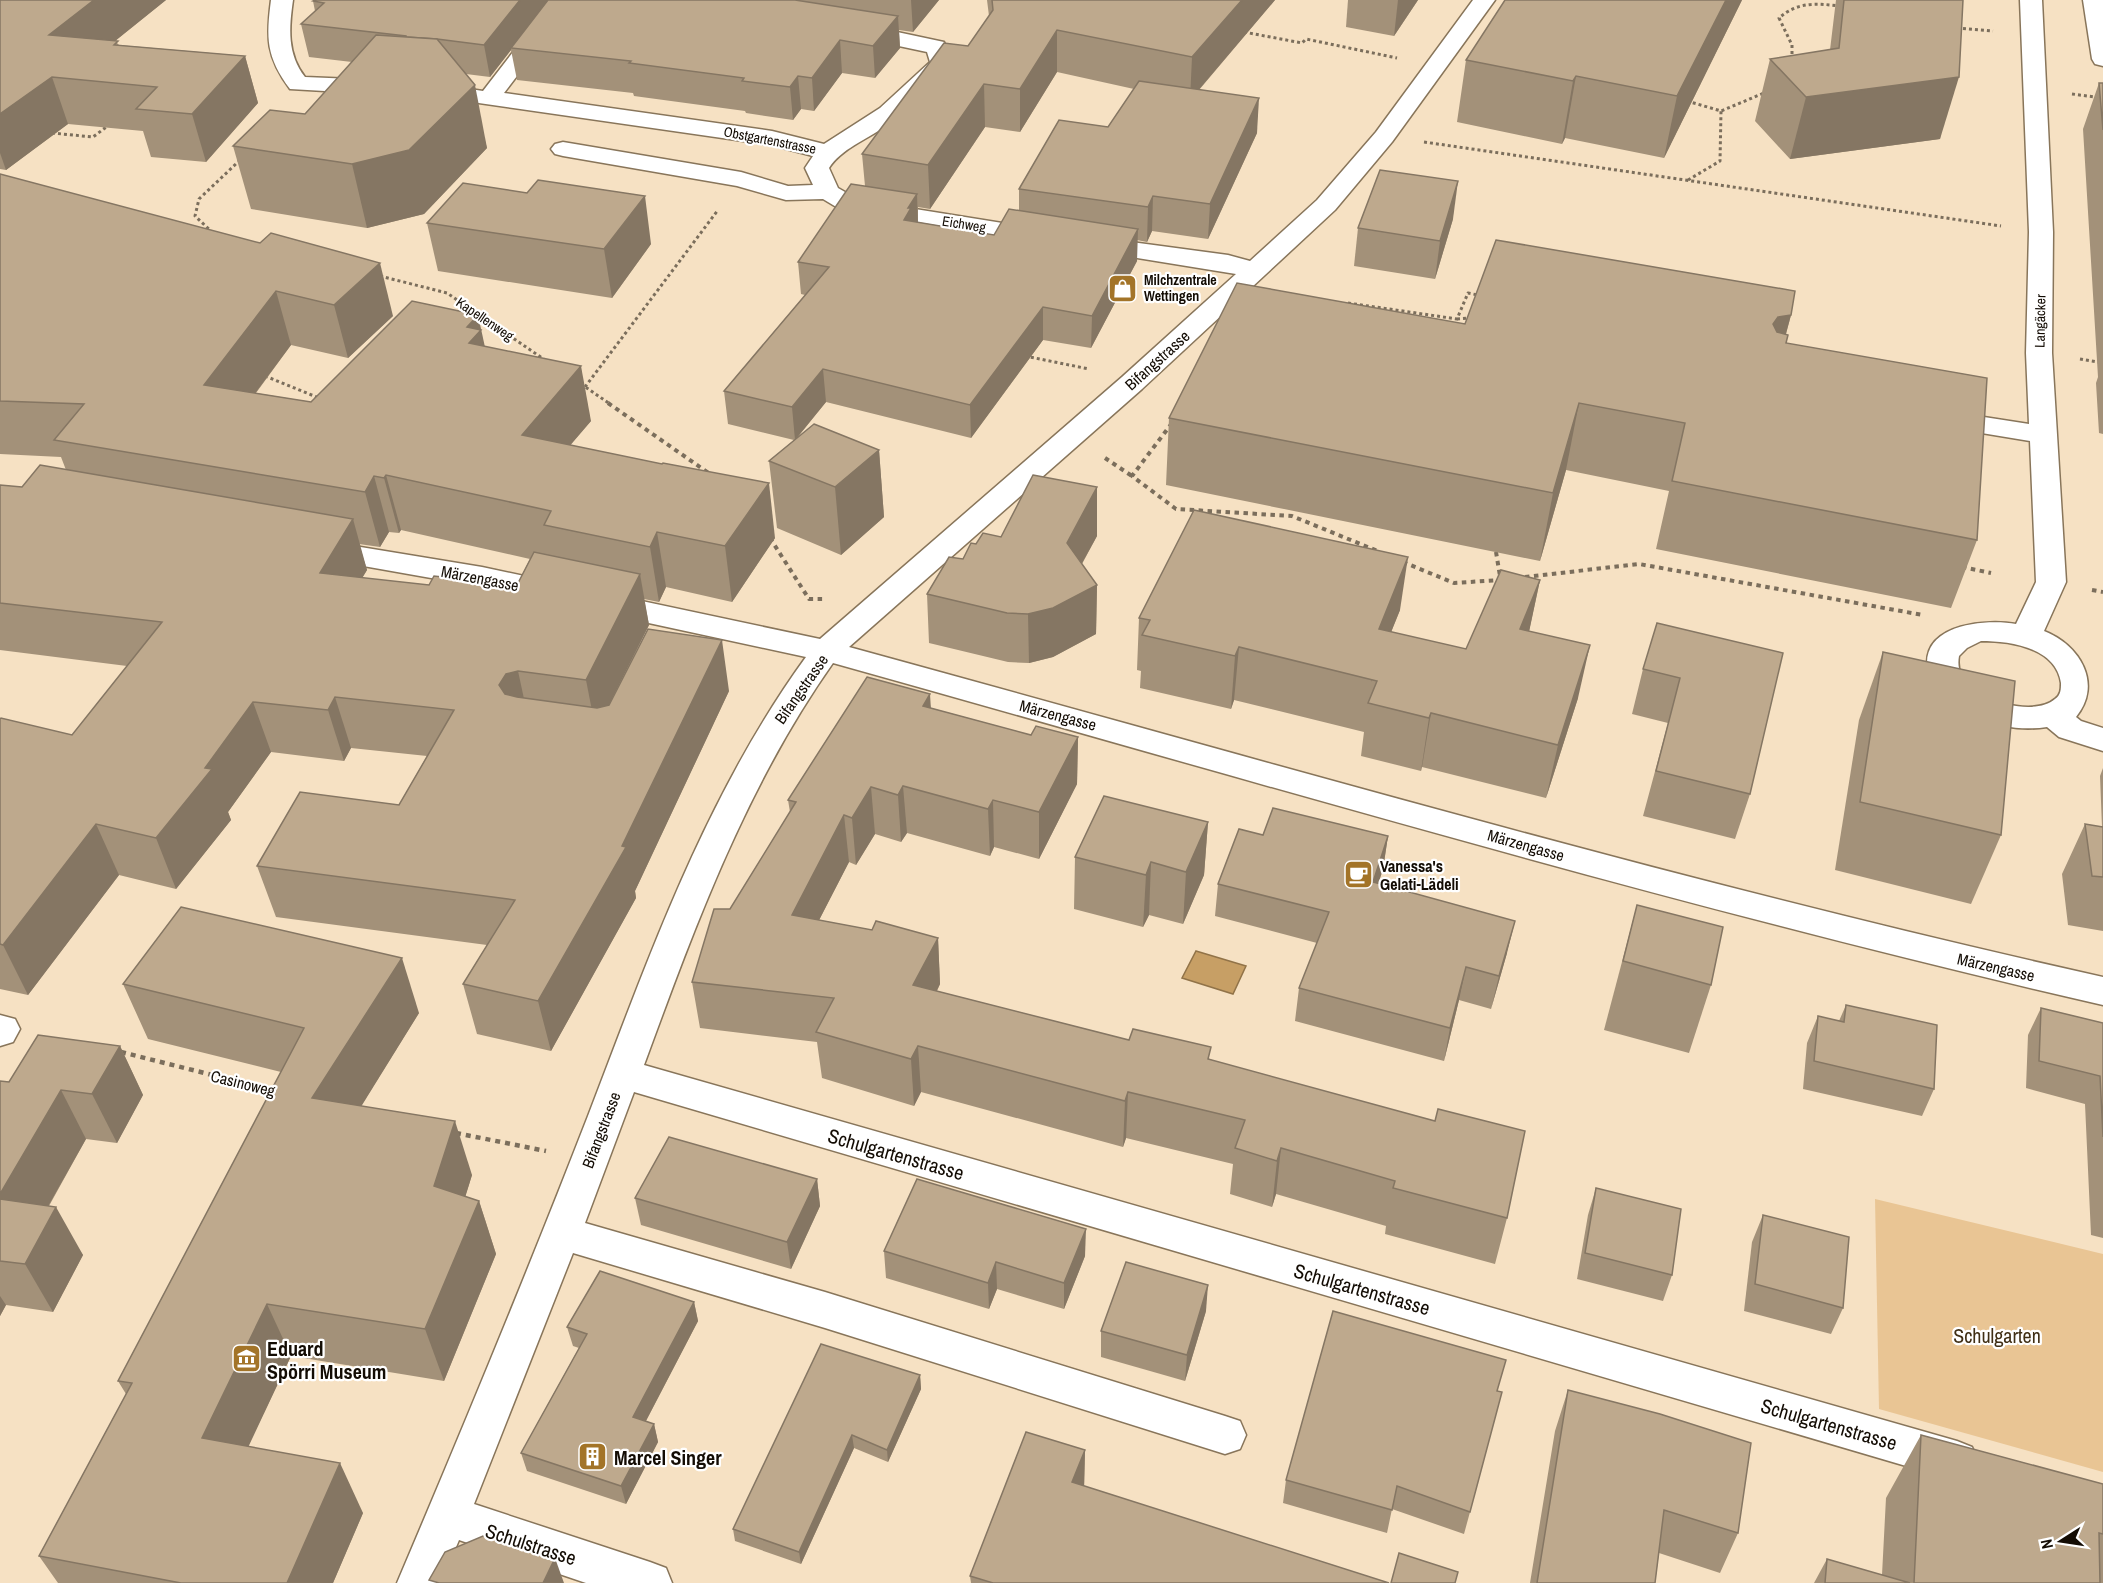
<svg xmlns="http://www.w3.org/2000/svg" width="2103" height="1583" font-family="'Archivo Narrow',sans-serif">
<rect width="100%" height="100%" fill="#f6e1c3"/>
<!-- green -->
<path fill="#e9c594" d="M1875,1199L2103,1254V1472L1879,1409Z"/>
<!-- water -->
<path fill="#c79f65" stroke="#917348" stroke-width="1.5" d="M1196,951L1246,966L1233,994L1182,978Z"/>
<g fill="none" stroke-linecap="round" stroke-linejoin="round">
<defs>
<g id="minor">
<path d="M271,0H293C289,28 287,54 305,77L377,80L385,82L388,87L385,92L377,94L290,89C266,57 266,38 271,0Z"/>
<path d="M553,0H575L504,93L772,131L824,144L880,108L930,62L927,52L847,35L844,30L847,25L855,23L944,42L953,63L950,68C929,88 908,109 884,127C866,140 841,149 829,168L838,188L859,200L1040,229L1049,231L1052,236L1049,241L1040,243L852,213L843,211L823,199L786,200L737,186L563,156L555,154L551,149L555,144L563,142L741,172L788,186L813,185L805,168L813,156L771,145L423,95L420,90L423,85L431,83L483,91Z"/>
<path d="M1473,0H1495L1392,142L1335,210L1142,389L849,647C1266,761 1681,883 2103,977V1005C1676,907 1255,781 833,663C746,786 695,926 644,1065L1957,1441L1972,1447L1978,1461L1972,1475L1957,1481L634,1092L585,1223L825,1292L1225,1416L1240,1421L1246,1435L1240,1449L1225,1454L825,1328L573,1253L474,1504L650,1562L666,1568L672,1583H586L459,1540L441,1583H397C463,1428 527,1273 588,1116C649,957 705,796 806,657L482,587L318,558L308,556L303,549L308,542L318,540L482,567L820,639L1122,377L1236,274L1094,251L1085,249L1082,244L1085,239L1094,237L1228,255L1250,261L1317,200L1376,132Z"/>
<path d="M2020,0H2042L2053,232L2052,353L2066,582L2044,631C2080,645 2103,684 2076,717L2081,721L2103,728V751L2059,737L2047,727C2008,733 1958,719 1936,685C1932,679 1927,672 1927,664C1926,623 1988,619 2016,624L2036,582L2030,441L1939,426L1929,424L1925,418L1929,412L1939,410L2029,424L2026,353L2029,232ZM1981,641C2009,641 2056,647 2061,683C2061,689 2061,695 2055,699C2033,718 1972,700 1961,674C1958,668 1958,662 1959,656L1967,648Z"/>
<path d="M2083,0H2103V66L2095,64L2092,59Z"/>
<path d="M0,1015L15,1019L20,1029L13,1042L0,1046Z"/>
</g>
</defs>
<!-- minor casing -->
<use href="#minor" stroke="#88755a" stroke-width="3"/>
<!-- path-far2 -->
<g stroke="#7b6e5c" stroke-width="3" stroke-dasharray="3 3" stroke-linecap="butt">
<path d="M1957,28L1993,31"/>
<path d="M1244,32L1302,43L1306,39L1397,58"/>
<path d="M1792,60V45L1779,18C1797,2 1816,3 1839,6"/>
<path d="M2072,94L2103,98"/>
<path d="M1687,101L1721,111L1764,93"/>
<path d="M52,133L93,137L109,125"/>
<path d="M1424,142L2001,226"/>
<path d="M1688,180L1720,161L1721,111"/>
<path d="M213,233L195,216L199,199L239,161"/>
<path d="M380,276L447,293L545,360"/>
<path d="M1348,303L1457,319L1468,293L1478,295"/>
<path d="M1457,319L1471,318"/>
<path d="M1025,356L1089,369"/>
<path d="M2080,359L2103,363"/>
<path d="M265,376L319,398"/>
<path d="M581,384L610,404"/>
<path d="M585,387L718,210"/>
</g>
<!-- path-far1 -->
<g stroke="#7b6e5c" stroke-width="4" stroke-dasharray="4.5 4.5" stroke-linecap="butt">
<path d="M608,403L710,474"/>
<path d="M1172,423L1132,476L1176,509L1292,516L1380,552"/>
<path d="M1105,458L1132,476"/>
<path d="M770,538L809,599H823"/>
<path d="M1496,552L1500,576"/>
<path d="M1403,562L1454,583L1500,580"/>
<path d="M1962,567L1991,573"/>
<path d="M1525,577L1639,564L1923,615"/>
<path d="M2092,590L2103,592"/>
</g>
<!-- path -->
<g stroke="#7b6e5c" stroke-width="4.5" stroke-dasharray="5 5" stroke-linecap="butt">
<path d="M121,1052L276,1091"/>
<path d="M456,1133L546,1151"/>
</g>
<!-- minor -->
<use href="#minor" fill="#fff" fill-rule="evenodd"/>
</g>
<!-- wall -->
<g fill="#a39179" fill-rule="evenodd">
<path d="M0,0H166L115,41L119,45L245,56L258,103L206,162L151,157L143,131L68,124L6,170L0,169Z"/>
<path d="M315,0H939L913,32L899,30L900,48L875,78L842,73L814,111L801,109L793,120L746,113L745,111L634,96L633,93L517,80L511,50L490,77L466,74L487,148L424,214L367,228L251,209L233,146L305,114L352,62L309,57L301,24L315,11L313,1Z"/>
<path d="M987,0H1275L1199,90L1257,133L1208,239L1152,231L1147,242L1137,240V261L1091,348L1043,340L971,438L826,402L797,438L879,450L884,517L841,555L777,528L769,461L794,440L728,424L724,391L805,295L801,294L798,262L865,186L862,154L968,46L989,16ZM1057,72L1134,89L1108,127L1019,189V210L994,235L918,222V207L930,209L985,127L1020,132Z"/>
<path d="M1348,0H1418L1394,36L1346,27Z"/>
<path d="M1742,0L1664,158L1565,138L1562,144L1457,122L1466,60Z"/>
<path d="M1836,0H1963L1940,139L1790,159L1755,121L1770,59L1830,50Z"/>
<path d="M2099,83H2103V434L2099,433L2096,383L2098,377L2083,129Z"/>
<path d="M0,174L393,316L348,358L291,345L256,393L311,402L485,346L591,421L570,445L775,538L732,602L666,587L659,602L644,599L649,625L608,706L729,691L635,891L636,898L551,1051L477,1034L463,984L487,945L276,917L257,866L399,805L427,756L351,748L344,761L271,752L228,812L231,820L176,889L119,875L28,995L0,989V719L72,735L127,666L0,650V485L22,487L66,470L61,457L0,454ZM401,530L530,559L517,585H429L362,578L367,570L359,544L380,547L389,532L399,533Z"/>
<path d="M1453,219L1435,279L1354,266L1358,228Z"/>
<path d="M427,223L651,244L612,298L438,271Z"/>
<path d="M1791,315L1786,334V343L1977,540L1951,608L1656,549L1669,491L1566,470L1540,561L1166,485L1169,418L1465,324Z"/>
<path d="M1097,536L1082,564L1097,585L1096,634L1053,657L1029,663L1008,662L929,643L927,594L963,559L976,544L1001,537Z"/>
<path d="M1540,580L1529,631L1578,698L1546,798L1422,767L1421,771L1361,756L1364,732L1234,700L1231,709L1140,688L1141,671L1137,670L1139,618L1400,610L1391,632L1466,649Z"/>
<path d="M1657,623L1750,794L1735,839L1643,816L1668,723L1632,714L1643,669Z"/>
<path d="M1883,652L2001,835L1971,904L1835,870L1859,720Z"/>
<path d="M931,708L1031,735L1078,737L1077,784L1039,859L994,847L990,856L907,833L901,842L875,834L856,865L849,862L819,920L872,930L938,938L940,984L937,991L1129,1040L1210,1059L1507,1218L1495,1264L1385,1234L1386,1226L1276,1194L1272,1207L1230,1194L1233,1164L1126,1138L1123,1147L921,1092L914,1106L822,1078L817,1042L700,1028L692,982L730,909L790,812L788,800Z"/>
<path d="M2103,768V931L2068,925L2062,874L2085,824L2102,827L2100,776Z"/>
<path d="M1208,822L1204,875L1183,924L1149,915L1143,927L1074,909L1075,857Z"/>
<path d="M1263,835L1388,836L1383,869L1378,884L1507,953L1491,1009L1459,1000L1444,1061L1295,1021L1299,988L1317,943L1215,916L1218,884Z"/>
<path d="M1637,905L1711,985L1689,1053L1604,1030Z"/>
<path d="M123,984L419,1013L361,1106L472,1175L465,1197L479,1201L496,1254L444,1381L291,1356L248,1446L363,1513L333,1583H58L39,1556L126,1394L118,1381L281,1072L148,1039Z"/>
<path d="M1846,1005L1934,1089L1922,1116L1803,1089L1807,1043L1818,1016L1839,1021Z"/>
<path d="M2041,1008L2103,1023V1238L2091,1235L2085,1104L2026,1088L2028,1035Z"/>
<path d="M120,1046L143,1095L117,1143L86,1139L49,1206L83,1255L53,1312L6,1305L0,1316V1081L9,1082Z"/>
<path d="M817,1179L820,1206L791,1269L641,1225L635,1198Z"/>
<path d="M1596,1188L1672,1275L1663,1301L1577,1279L1588,1215Z"/>
<path d="M1763,1215L1843,1308L1831,1334L1744,1311L1752,1242Z"/>
<path d="M884,1251L1085,1256L1064,1309L997,1289L989,1309L886,1278Z"/>
<path d="M694,1302L698,1321L646,1421L654,1424L658,1442L626,1504L527,1471L521,1453L579,1348L573,1346L567,1327Z"/>
<path d="M1206,1311L1185,1381L1101,1357V1331Z"/>
<path d="M920,1375L921,1389L888,1462L854,1448L801,1564L735,1541L733,1529Z"/>
<path d="M1568,1390L1738,1533L1720,1573L1659,1553L1655,1583H1530L1555,1431Z"/>
<path d="M1498,1391L1470,1512L1464,1534L1392,1509L1387,1533L1283,1503L1286,1480Z"/>
<path d="M1921,1435L2103,1484V1583H1814L1827,1559L1882,1575L1886,1498Z"/>
<path d="M1085,1450L1084,1486L1389,1583H971L970,1576Z"/>
</g>
<!-- shaded-wall -->
<g fill="#857663">
<path d="M94,0H166L69,78L49,35Z"/>
<path d="M520,0H550L511,48V50L490,77L484,45Z"/>
<path d="M911,0H939L913,32Z"/>
<path d="M1242,0H1275L1190,100L1192,57Z"/>
<path d="M1398,0H1418L1394,36Z"/>
<path d="M1726,0H1742L1664,158L1677,96Z"/>
<path d="M898,16L900,48L875,78L873,46Z"/>
<path d="M1057,30V72L1020,132V89Z"/>
<path d="M840,40L842,73L814,111L812,78Z"/>
<path d="M245,56L258,103L206,162L192,114Z"/>
<path d="M798,76L801,109L793,120L790,87Z"/>
<path d="M1576,76L1565,138L1562,144L1573,81Z"/>
<path d="M52,77L68,124L6,170L0,153V114Z"/>
<path d="M1959,77L1940,139L1790,159L1806,97Z"/>
<path d="M984,84L985,127L930,209L928,165Z"/>
<path d="M475,85L487,148L424,214L367,228L352,164Z"/>
<path d="M1259,98L1257,133L1208,239L1210,204Z"/>
<path d="M1458,181L1453,219L1435,279L1440,241Z"/>
<path d="M917,194L918,226L904,220L908,208Z"/>
<path d="M645,196L651,244L612,298L604,249Z"/>
<path d="M1153,196L1152,231L1147,242L1148,207Z"/>
<path d="M1138,229L1137,261L1091,348L1092,316Z"/>
<path d="M380,263L393,316L348,358L334,305Z"/>
<path d="M276,291L291,345L221,439L204,385Z"/>
<path d="M1043,307V340L971,438L970,405Z"/>
<path d="M478,315L493,384L469,343L467,327Z"/>
<path d="M1791,315L1773,381V324L1778,317Z"/>
<path d="M581,366L591,421L533,489L522,435Z"/>
<path d="M823,369L826,402L795,440L792,407Z"/>
<path d="M1579,403L1566,470L1540,561L1553,493Z"/>
<path d="M879,450L884,517L841,555L835,487Z"/>
<path d="M386,475L401,530L399,533L384,478Z"/>
<path d="M374,476L389,532L380,547L365,492Z"/>
<path d="M769,483L775,538L732,602L725,546Z"/>
<path d="M1097,487V536L1066,592L1067,543Z"/>
<path d="M353,519L367,570L335,623L320,573Z"/>
<path d="M657,532L666,587L659,602L650,547Z"/>
<path d="M1408,557L1400,610L1371,682L1379,629Z"/>
<path d="M640,574L649,625L596,731L586,680Z"/>
<path d="M1540,580L1529,632L1520,629Z"/>
<path d="M1097,585L1096,634L1053,657L1029,663L1028,614Z"/>
<path d="M722,640L729,691L635,891L636,898L551,1051L538,1001L622,846Z"/>
<path d="M1590,645L1578,698L1546,798L1558,745Z"/>
<path d="M1239,647L1234,700L1231,709L1235,656Z"/>
<path d="M518,671L529,722L517,725L499,685L506,674Z"/>
<path d="M930,694L933,740L923,706Z"/>
<path d="M335,697L351,748L344,761L328,710Z"/>
<path d="M253,702L271,752L228,812L231,820L176,889L156,838L205,768Z"/>
<path d="M1431,713L1422,767L1421,771L1429,718Z"/>
<path d="M1078,737L1077,784L1039,859V812Z"/>
<path d="M903,786L907,833L901,842L898,795Z"/>
<path d="M871,787L875,834L856,865L852,818Z"/>
<path d="M993,800L994,847L990,856L988,809Z"/>
<path d="M844,815L849,862L798,961L792,915Z"/>
<path d="M1208,822L1204,875L1183,924L1186,872Z"/>
<path d="M96,824L119,875L28,995L3,945Z"/>
<path d="M1388,836L1383,869L1368,915L1373,882Z"/>
<path d="M1151,862L1149,915L1143,927L1146,875Z"/>
<path d="M1515,921L1507,953L1491,1009L1499,976Z"/>
<path d="M938,938L940,984L916,1032L913,985Z"/>
<path d="M402,958L419,1013L333,1152L312,1098Z"/>
<path d="M1466,967L1459,1000L1444,1061L1450,1028Z"/>
<path d="M120,1046L143,1095L117,1143L92,1094Z"/>
<path d="M918,1046L921,1092L914,1106L911,1059Z"/>
<path d="M61,1090L86,1139L25,1247L0,1204V1194Z"/>
<path d="M1128,1092L1126,1138L1123,1147L1125,1101Z"/>
<path d="M455,1121L472,1175L452,1240L434,1186Z"/>
<path d="M1281,1148L1276,1194L1272,1207L1277,1161Z"/>
<path d="M817,1179L820,1206L791,1269L787,1242Z"/>
<path d="M479,1201L496,1254L444,1381L425,1329Z"/>
<path d="M56,1207L83,1255L53,1312L25,1264Z"/>
<path d="M1086,1229L1085,1256L1064,1309V1283Z"/>
<path d="M996,1262L997,1289L989,1309L988,1283Z"/>
<path d="M1208,1285L1206,1311L1185,1381L1187,1355Z"/>
<path d="M0,1296L6,1305L0,1316Z"/>
<path d="M694,1302L698,1321L638,1436L633,1417Z"/>
<path d="M267,1304L291,1356L229,1488L202,1438Z"/>
<path d="M920,1375L921,1389L888,1462L887,1450Z"/>
<path d="M654,1424L658,1442L626,1504L621,1486Z"/>
<path d="M852,1435L854,1448L801,1564L799,1552Z"/>
<path d="M1085,1450L1084,1491L1072,1482Z"/>
<path d="M340,1463L363,1513L333,1583H287Z"/>
<path d="M555,1558L564,1583H543Z"/>
</g>
<!-- building -->
<g fill="#bea98d" stroke="#857663" stroke-width="1.5">
<path d="M0,0H94L49,35L118,41L114,45L245,56L192,114L136,109L157,87L52,77L0,114Z"/>
<path d="M315,0H520L484,45L437,39L406,37V36L301,24L324,3L313,1Z"/>
<path d="M548,0H795L898,16L873,46L840,40L812,78L798,76L790,87L742,81L744,78L629,63L631,61L511,48Z"/>
<path d="M992,0H1242L1192,57L1057,30L1020,89L984,84L928,165L862,154L944,43L968,46L993,10Z"/>
<path d="M1505,0H1726L1677,96L1576,76L1573,81L1466,60Z"/>
<path d="M1844,0H1963L1959,77L1806,97L1770,59L1839,48Z"/>
<path d="M376,35L437,39L475,85L409,150L352,164L233,146L270,110L305,114Z"/>
<path d="M1139,81L1259,98L1210,204L1153,196L1148,207L1019,189L1059,120L1108,127Z"/>
<path d="M2099,83H2103V130Z"/>
<path d="M1380,170L1458,181L1440,241L1358,228Z"/>
<path d="M0,174L260,243L271,233L380,263L334,305L276,291L204,385L311,402L412,301L478,315L467,327L481,330L469,343L581,366L522,435L662,464L663,463L769,483L725,546L657,532L650,547L544,525L551,511L386,475L384,478L374,476L365,492L54,440L84,404L0,401Z"/>
<path d="M538,180L645,196L604,249L427,223L463,183L527,193Z"/>
<path d="M851,184L917,194L908,208H911L904,220L994,235L1009,209L1138,229L1092,316L1043,307L970,405L823,369L792,407L724,391L829,267L798,262Z"/>
<path d="M1496,240L1795,291L1791,315L1778,317L1773,324L1777,332L1788,335L1786,343L1987,378L1977,540L1672,481L1685,423L1579,403L1553,493L1169,418L1237,283L1465,324Z"/>
<path d="M814,424L879,450L835,487L769,461Z"/>
<path d="M40,465L353,519L320,573L429,585L434,576L517,585L534,552L640,574L586,680L518,671L506,674L499,685L505,694L517,697L597,708L609,705L648,629L722,640L622,846L626,847L538,1001L463,984L515,900L257,866L300,792L399,805L454,710L335,697L328,710L253,702L205,768L212,769L156,838L96,824L3,945L0,944V719L1,718L72,735L162,622L0,603V485L22,487Z"/>
<path d="M1033,475L1097,487L1067,543L1097,585L1053,608L1028,614L1007,613L927,594L949,557L963,559L971,543L976,544L983,533L1001,537Z"/>
<path d="M1194,510L1408,557L1379,629L1466,649L1501,570L1540,580L1520,629L1590,645L1558,745L1431,713L1429,718L1368,703L1377,681L1239,647L1235,656L1142,635L1150,620L1139,618Z"/>
<path d="M1657,623L1783,653L1750,794L1656,771L1680,678L1643,669Z"/>
<path d="M1883,652L2015,681L2001,835L1860,802Z"/>
<path d="M867,677L930,694L923,706L1031,735L1036,726L1078,737L1039,812L993,800L988,809L903,786L898,795L871,787L852,818L844,815L792,915L872,930L876,921L938,938L913,985L1129,1040L1133,1029L1211,1047L1208,1059L1435,1121L1438,1109L1525,1131L1507,1218L1393,1188L1395,1181L1281,1148L1277,1161L1235,1148L1245,1120L1128,1092L1125,1101L918,1046L911,1059L816,1032L834,998L692,982L714,909H730L796,802L788,800Z"/>
<path d="M1104,796L1208,822L1186,872L1151,862L1146,875L1075,857Z"/>
<path d="M1273,808L1388,836L1373,882L1515,921L1499,976L1466,967L1450,1028L1299,988L1329,912L1218,884L1239,829L1263,835Z"/>
<path d="M2085,824L2103,827V877L2092,876Z"/>
<path d="M1637,905L1723,927L1711,985L1623,961Z"/>
<path d="M181,907L402,958L312,1098L455,1121L434,1186L479,1201L425,1329L267,1304L202,1438L340,1463L287,1583H181L39,1556L132,1383L118,1381L304,1028L123,984Z"/>
<path d="M1846,1005L1937,1025L1934,1089L1814,1061L1818,1016L1844,1022Z"/>
<path d="M2041,1008L2103,1023V1137L2100,1076L2039,1061Z"/>
<path d="M38,1035L120,1046L92,1094L61,1090L0,1194V1081L9,1082Z"/>
<path d="M669,1137L817,1179L787,1242L635,1198Z"/>
<path d="M917,1179L1086,1229L1064,1283L996,1262L988,1283L884,1251Z"/>
<path d="M1596,1188L1681,1209L1672,1275L1585,1253Z"/>
<path d="M0,1199L56,1207L25,1264L0,1261Z"/>
<path d="M1763,1215L1849,1237L1843,1308L1755,1284Z"/>
<path d="M1126,1262L1208,1285L1187,1355L1101,1331Z"/>
<path d="M600,1271L694,1302L633,1417L654,1424L621,1486L521,1453L587,1334L567,1327Z"/>
<path d="M1333,1311L1506,1360L1497,1391L1502,1392L1470,1512L1397,1486L1392,1510L1286,1480Z"/>
<path d="M821,1344L920,1375L887,1450L852,1435L799,1552L733,1529Z"/>
<path d="M1568,1390L1660,1414L1751,1443L1738,1533L1664,1510L1655,1583H1537Z"/>
<path d="M1026,1432L1085,1450L1072,1482L1389,1583H993L970,1576Z"/>
<path d="M1921,1435L2103,1484V1534L2099,1533L2100,1583H1914Z"/>
<path d="M483,1536L555,1558L543,1583H439L429,1580L445,1552Z"/>
<path d="M1399,1553L1458,1572L1455,1583H1391Z"/>
<path d="M1827,1559L1910,1583H1825Z"/>
</g>
<!-- icons -->
<defs>
<symbol id="shop-square" viewBox="-11 -11 22 22"><rect x="-9" y="-9" width="18" height="18" rx="4" fill="#a37428" stroke="#fff"/><path d="M-5-2.5h2.3a2.7 3.5 0 0 1 5.4 0H5L5.5 6h-11ZM-1.5-2.5h3a1.5 2.3 0 0 0-3 0Z" fill="#fff"/></symbol>
<symbol id="cafe-square" viewBox="-11 -11 22 22"><rect x="-9" y="-9" width="18" height="18" rx="4" fill="#a37428" stroke="#fff"/><path d="M-5.5-4.5H6V0H3Q3 3.5 0 3.5H-2.5Q-5.5 3.5-5.5 0ZM3-3.2v2h1.7v-2ZM-6 4.5H4V6H-6Z" fill="#fff"/></symbol>
<symbol id="museum-square" viewBox="-11 -11 22 22"><rect x="-9" y="-9" width="18" height="18" rx="4" fill="#a37428" stroke="#fff"/><path d="M0-6L6-3V-2H-6V-3ZM-5-1h2V3h-2ZM-1-1h2V3h-2ZM3-1h2V3H3ZM-6 4H6V6H-6Z" fill="#fff"/></symbol>
<symbol id="building-square" viewBox="-11 -11 22 22"><rect x="-9" y="-9" width="18" height="18" rx="4" fill="#a37428" stroke="#fff"/><path d="M-4-6H4V6H1V3H-1V6H-4ZM-2.5-4.3h1.7v1.8h-1.7ZM.8-4.3h1.7v1.8H.8ZM-2.5-1h1.7V.8h-1.7ZM.8-1h1.7V.8H.8Z" fill="#fff"/></symbol>
</defs>
<g fill-rule="evenodd">
<use href="#shop-square" x="1106" y="272" width="33" height="33"/>
<use href="#cafe-square" x="1342" y="858" width="33" height="33"/>
<use href="#museum-square" x="230" y="1342" width="33" height="33"/>
<use href="#building-square" x="576" y="1440" width="33" height="33"/>
</g>
<g text-anchor="middle" dominant-baseline="central" stroke-width="4.5" stroke-linejoin="round" paint-order="stroke">
<!-- far-street labels -->
<g font-size="14" fill="#130c04" stroke="#fff">
<text transform="translate(770 140) rotate(11)">Obstgartenstrasse</text>
<text transform="translate(964 224) rotate(9)">Eichweg</text>
<text transform="translate(485 319) rotate(34)">Kapellenweg</text>
<text transform="translate(2040 321) rotate(-89)">Langäcker</text>
</g>
<!-- far-poi labels -->
<g font-size="14" font-weight="bold" fill="#130c04" stroke="#fff" text-anchor="start">
<text x="1144" y="280">Milchzentrale<tspan x="1144" dy="16">Wettingen</tspan></text>
</g>
<!-- street labels -->
<g font-size="16" fill="#130c04" stroke="#fff">
<text transform="translate(1157 360) rotate(-42)">Bifangstrasse</text>
<text transform="translate(480 578) rotate(11)">Märzengasse</text>
<text transform="translate(801 689) rotate(-55)">Bifangstrasse</text>
<text transform="translate(1058 715) rotate(15)">Märzengasse</text>
<text transform="translate(1526 845) rotate(16)">Märzengasse</text>
<text transform="translate(1996 967) rotate(13)">Märzengasse</text>
<text transform="translate(243 1083) rotate(14)">Casinoweg</text>
<text transform="translate(601 1130) rotate(-69)">Bifangstrasse</text>
</g>
<!-- poi labels -->
<g font-size="16" font-weight="bold" fill="#130c04" stroke="#fff" text-anchor="start">
<text x="1380" y="866">Vanessa's<tspan x="1380" dy="18">Gelati-Lädeli</tspan></text>
</g>
<!-- near-street labels -->
<g font-size="20" fill="#130c04" stroke="#fff">
<text transform="translate(896 1154) rotate(16)">Schulgartenstrasse</text>
<text transform="translate(1362 1289) rotate(16)">Schulgartenstrasse</text>
<text transform="translate(1829 1424) rotate(16)">Schulgartenstrasse</text>
<text transform="translate(531 1544) rotate(18)">Schulstrasse</text>
</g>
<!-- near-park labels -->
<g font-size="20" fill="#402f15" stroke="#fff">
<text x="1997" y="1335">Schulgarten</text>
</g>
<!-- near-poi labels -->
<g font-size="20" font-weight="bold" fill="#130c04" stroke="#fff" text-anchor="start">
<text x="267" y="1348">Eduard<tspan x="267" dy="23">Spörri Museum</tspan></text>
<text x="614" y="1457">Marcel Singer</text>
</g>
</g>
<!-- north arrow -->
<g transform="translate(2061 1541) rotate(258)" stroke="#ffffff" stroke-width="4.5" paint-order="stroke">
<path d="M0-4.5L10 22L0 15L-10 22Z" fill="#130c04"/>
<text y="-9" font-size="16" font-weight="bold" text-anchor="middle" fill="#130c04">N</text>
</g>
</svg>
